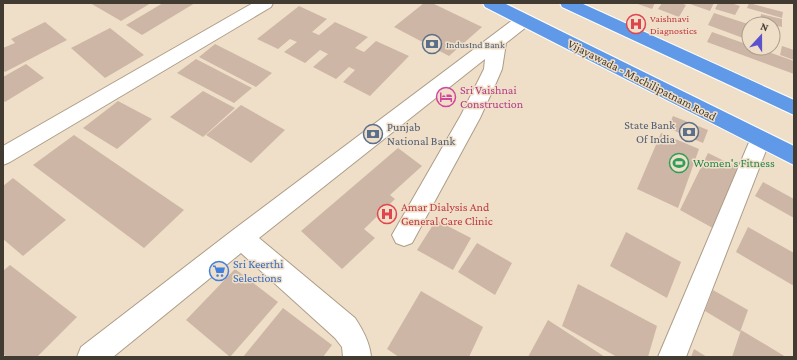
<svg xmlns="http://www.w3.org/2000/svg" width="797" height="360" font-family="'Crimson Pro',serif">
<rect width="100%" height="100%" fill="#f0dfc8"/>
<!-- building -->
<g fill="#cdb6a5">
<path d="M90,3H151L121,21Z"/>
<path d="M163,3H195L142,35L126,25Z"/>
<path d="M424,3H432L482,27L449,56L394,27Z"/>
<path d="M635,3H655L652,9Z"/>
<path d="M662,3H680L686,5L679,17L658,9Z"/>
<path d="M687,3H714L710,11Z"/>
<path d="M718,3H731L740,6L735,15L715,9Z"/>
<path d="M749,3L783,12L782,18L747,8Z"/>
<path d="M299,6L327,19L312,32L319,35L335,22L368,37L355,48L364,52L376,41L409,56L370,96L343,82L355,70L349,67L336,79L313,67L328,54L320,50L305,63L284,52L297,42L290,39L278,49L257,39Z"/>
<path d="M714,13L748,24L743,38L708,25Z"/>
<path d="M761,14L782,19V27L760,22Z"/>
<path d="M45,22L67,40L5,72L3,70V48L15,43L11,39Z"/>
<path d="M110,28L144,55L105,78L71,48Z"/>
<path d="M712,32L749,45V48H757L794,61V74L707,42Z"/>
<path d="M215,44L272,73L256,87L199,57Z"/>
<path d="M782,46L794,50V60L780,55Z"/>
<path d="M196,59L252,88L234,103L177,73Z"/>
<path d="M26,64L44,78L5,102L3,100V77Z"/>
<path d="M203,91L235,108L203,137L170,117Z"/>
<path d="M118,101L152,119L117,149L83,128Z"/>
<path d="M241,105L285,130L251,163L206,135Z"/>
<path d="M673,116L708,130L703,143L668,128Z"/>
<path d="M661,133L699,149L678,208L637,189Z"/>
<path d="M74,135L184,210L144,248L33,165Z"/>
<path d="M398,148L422,166L390,195L395,199L364,229L375,238L342,269L301,231Z"/>
<path d="M708,153L745,171L720,232L680,210Z"/>
<path d="M13,178L66,220L23,256L3,239V186Z"/>
<path d="M763,182L794,199V218L755,196Z"/>
<path d="M436,220L471,238L453,270L417,250Z"/>
<path d="M748,227L794,253V286L736,252Z"/>
<path d="M626,232L681,262L667,298L610,266Z"/>
<path d="M477,243L512,263L495,295L458,272Z"/>
<path d="M10,265L77,317L37,357H7L3,354V271Z"/>
<path d="M235,269L278,302L230,357L186,320Z"/>
<path d="M578,284L657,326L648,357H617L562,326Z"/>
<path d="M713,290L748,310L740,332L705,311Z"/>
<path d="M421,291L483,327L469,357H399L387,349Z"/>
<path d="M283,308L332,345L323,357H243Z"/>
<path d="M548,320L605,357H528Z"/>
<path d="M741,330L786,357H732Z"/>
<path d="M694,349L707,357H691Z"/>
</g>
<g fill="none" stroke-linecap="round" stroke-linejoin="round">
<defs>
<g id="minor">
<path d="M253,3H273L271,7L10,162L3,165V146Z"/>
<path d="M524,15L530,16L532,20L530,24L506,43L502,69L496,83L480,118L412,243L404,246L396,243L392,235L461,115L484,69L485,59L259,238L355,318C363,330 370,343 371,357H343L342,347L335,338L241,253L113,357H77L81,347L233,230L518,16Z"/>
<path d="M760,132L767,134L770,140L686,357H658L750,140L753,134Z"/>
</g>
<g id="highway">
<path d="M483,3H504L794,146V165L485,7Z"/>
<path d="M560,3H581L794,100V115L562,7Z"/>
</g>
</defs>
<!-- minor casing -->
<use href="#minor" stroke="#ac9d87" stroke-width="2"/>
<!-- highway casing -->
<use href="#highway" stroke="#fff" stroke-width="2"/>
<!-- minor -->
<use href="#minor" fill="#fff" fill-rule="evenodd"/>
<!-- highway -->
<use href="#highway" fill="#6099e7" fill-rule="evenodd"/>
</g>
<!-- icons -->
<defs>
<symbol id="hospital-ring" viewBox="-11 -11 22 22"><circle r="9.5" fill="#f0dfc8" stroke="#e0444e" stroke-width="1.5"/><path d="M-5-5h3v3.5h4V-5h3V5h-3V1.5h-4V5h-3Z" fill="#e0444e"/></symbol>
<symbol id="bank-ring" viewBox="-11 -11 22 22"><circle r="9.5" fill="#f0dfc8" stroke="#5c6f8a" stroke-width="1.5"/><path d="M-6-4H6V4H-6ZM0-2.3a2.3 2.3 0 1 0 0 4.6a2.3 2.3 0 1 0 0-4.6Z" fill="#5c6f8a"/></symbol>
<symbol id="hotel-ring" viewBox="-11 -11 22 22"><circle r="9.5" fill="#f0dfc8" stroke="#d1479c" stroke-width="1.5"/><path d="M-6-4.5h1.5V1H6V5H4.5V3h-9V5H-6ZM-4 0a1.8 1.8 0 1 1 3.6 0ZM.5 0V-2.5h3Q6-2.5 6 0Z" fill="#d1479c"/></symbol>
<symbol id="stadium-ring" viewBox="-11 -11 22 22"><circle r="9.5" fill="#f0dfc8" stroke="#2e9e5b" stroke-width="1.5"/><path d="M0-5a6.5 5 0 1 0 0 10a6.5 5 0 1 0 0-10ZM-3.5-1.8h7v3.6h-7Z" fill="#2e9e5b"/></symbol>
<symbol id="supermarket-ring" viewBox="-11 -11 22 22"><circle r="9.5" fill="#f0dfc8" stroke="#3f7fe0" stroke-width="1.5"/><path d="M-6-5.5h2.5l.6 2H6L4.5 2H-2.5L-4.4-4H-6ZM-1.5 3.2a1.3 1.3 0 1 0 .1 0ZM3 3.2a1.3 1.3 0 1 0 .1 0Z" fill="#3f7fe0"/></symbol>
</defs>
<g fill-rule="evenodd">
<use href="#hospital-ring" x="625" y="13" width="22" height="22"/>
<use href="#bank-ring" x="421" y="33" width="22" height="22"/>
<use href="#hotel-ring" x="435" y="86" width="22" height="22"/>
<use href="#bank-ring" x="678" y="121" width="22" height="22"/>
<use href="#bank-ring" x="362" y="123" width="22" height="22"/>
<use href="#stadium-ring" x="668" y="152" width="22" height="22"/>
<use href="#hospital-ring" x="376" y="203" width="22" height="22"/>
<use href="#supermarket-ring" x="208" y="260" width="22" height="22"/>
</g>
<g text-anchor="middle" dominant-baseline="central" stroke-width="3" stroke-linejoin="round" paint-order="stroke">
<!-- far-health labels -->
<g font-size="10" fill="#be3a42" stroke="#f0dfc8" text-anchor="start">
<text x="650" y="18">Vaishnavi<tspan x="650" dy="12">Diagnostics</tspan></text>
</g>
<!-- far-service labels -->
<g font-size="10" fill="#4e5e75" stroke="#f0dfc8" text-anchor="start">
<text x="446" y="44">IndusInd Bank</text>
</g>
<!-- street labels -->
<g font-size="12" fill="#413b31" stroke="#f0dfc8">
<text transform="translate(642 80) rotate(27)">Vijayawada - Machilipatnam Road</text>
</g>
<!-- hotel labels -->
<g font-size="12" fill="#b23c85" stroke="#f0dfc8" text-anchor="start">
<text x="460" y="90">Sri Vaishnai<tspan x="460" dy="14">Construction</tspan></text>
</g>
<!-- service labels -->
<g font-size="12" fill="#4e5e75" stroke="#f0dfc8" text-anchor="end">
<text x="675" y="125">State Bank<tspan x="675" dy="14">Of India</tspan></text>
<text x="387" y="127" text-anchor="start">Punjab<tspan x="387" dy="14">National Bank</tspan></text>
</g>
<!-- leisure labels -->
<g font-size="12" fill="#27864d" stroke="#f0dfc8" text-anchor="start">
<text x="693" y="163">Women's Fitness</text>
</g>
<!-- health labels -->
<g font-size="12" fill="#be3a42" stroke="#f0dfc8" text-anchor="start">
<text x="401" y="207">Amar Dialysis And<tspan x="401" dy="14">General Care Clinic</tspan></text>
</g>
<!-- shop labels -->
<g font-size="12" fill="#366cbe" stroke="#f0dfc8" text-anchor="start">
<text x="233" y="264">Sri Keerthi<tspan x="233" dy="14">Selections</tspan></text>
</g>
</g>
<!-- border -->
<rect width="797" height="360" fill="none" stroke="#413b31" stroke-width="8"/>
<!-- north arrow -->
<g transform="translate(761 36) rotate(21)"><circle r="19" fill="#f0dfc8" stroke="#aa9d8c"/>
<path d="M0-3L7 15L0 10L-7 15Z" fill="#5b53cb"/>
<text y="-6" font-size="11" font-weight="bold" text-anchor="middle" fill="#413b31">N</text>
</g>
</svg>
